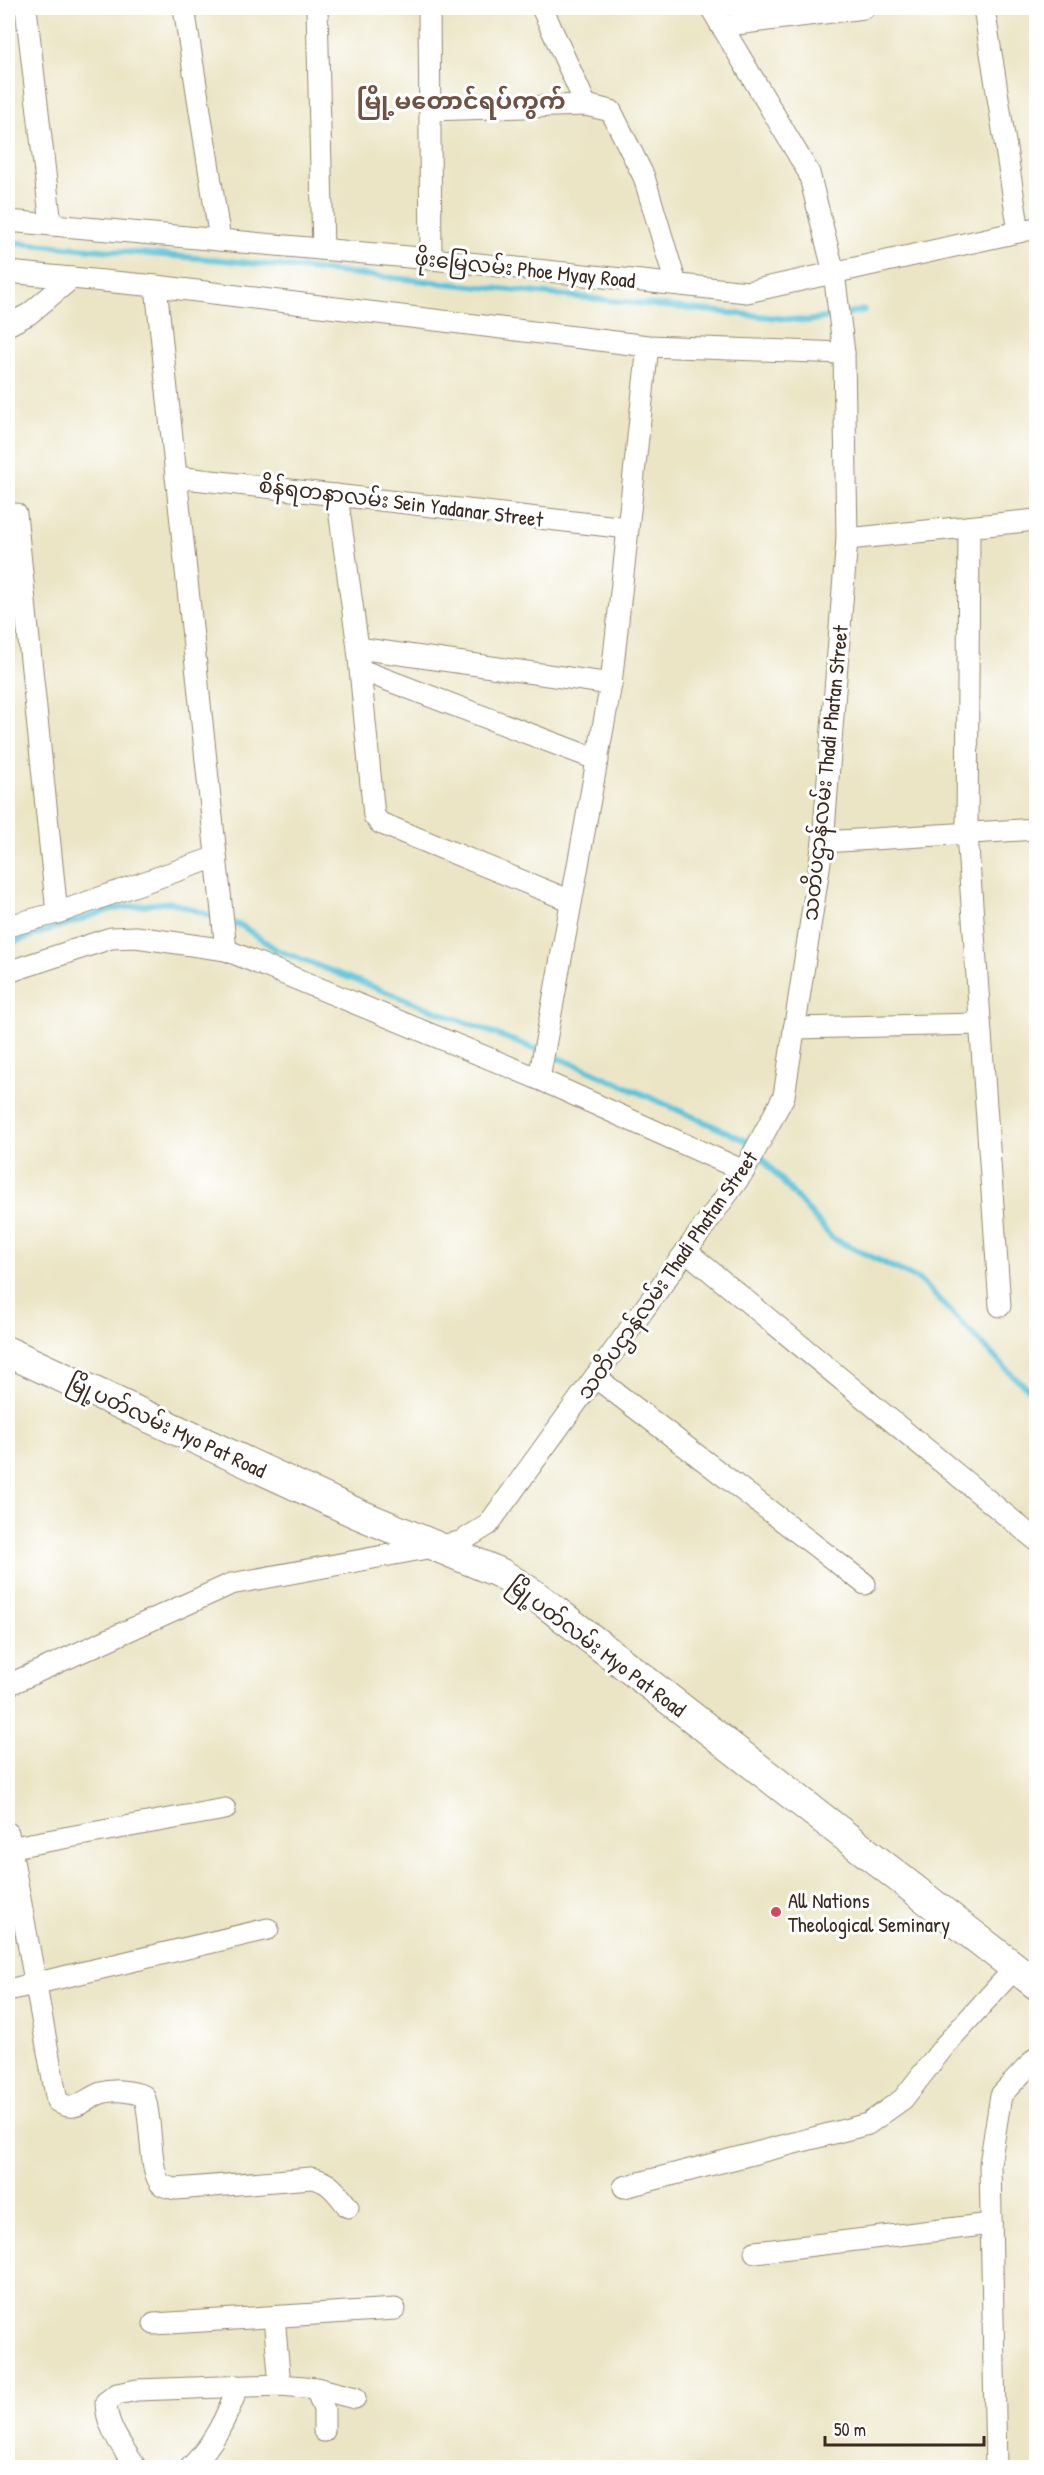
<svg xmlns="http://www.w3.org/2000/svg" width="1044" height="2475" font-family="'Patrick Hand','Noto Sans Myanmar',sans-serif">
<rect width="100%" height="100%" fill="#fff"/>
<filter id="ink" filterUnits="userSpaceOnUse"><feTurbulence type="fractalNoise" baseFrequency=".0167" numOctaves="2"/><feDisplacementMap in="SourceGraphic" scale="12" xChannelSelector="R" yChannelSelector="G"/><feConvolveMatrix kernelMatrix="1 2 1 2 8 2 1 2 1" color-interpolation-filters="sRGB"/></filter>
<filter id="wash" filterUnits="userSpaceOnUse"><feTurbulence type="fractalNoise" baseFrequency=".008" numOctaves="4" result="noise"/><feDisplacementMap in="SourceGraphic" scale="24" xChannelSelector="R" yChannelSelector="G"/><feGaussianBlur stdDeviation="1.35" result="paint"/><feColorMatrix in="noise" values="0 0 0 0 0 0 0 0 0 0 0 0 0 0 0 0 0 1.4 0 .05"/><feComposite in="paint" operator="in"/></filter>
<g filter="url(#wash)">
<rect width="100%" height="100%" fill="#ebe5c5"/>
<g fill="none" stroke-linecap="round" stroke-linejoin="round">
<!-- stream -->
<g stroke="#5dc3da" stroke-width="6">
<path d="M8,242L221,260L808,321L864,310"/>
<path d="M8,944L112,909L170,902L242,926L277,950L584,1068L747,1141L832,1238L920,1280L1015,1378L1036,1394"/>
</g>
</g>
</g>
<g filter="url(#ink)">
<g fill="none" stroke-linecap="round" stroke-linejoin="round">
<defs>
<g id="street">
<path d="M26,8L51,225"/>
<path d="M184,8L220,240"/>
<path d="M317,8L323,249"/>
<path d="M429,8L431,259"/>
<path d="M542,8L586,105L611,111L644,177L676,284"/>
<path d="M984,8L1019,232"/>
<path d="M721,26L864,8"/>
<path d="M430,110L586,105"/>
<path d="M8,221L431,259L747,292L1036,228"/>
<path d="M8,272L156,286L648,346L844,353"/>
<path d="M156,286L226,950"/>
<path d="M8,325L29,314L72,278"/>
<path d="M176,477L627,528"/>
<path d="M337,495L358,648L374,816L380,823L571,901"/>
<path d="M16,514L57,913"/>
<path d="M969,527L967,833L1000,1306"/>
<path d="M847,539L1036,520"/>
<path d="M358,648L611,684"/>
<path d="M361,670L598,760"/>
<path d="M823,842L1036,829"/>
<path d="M8,926L57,913L216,857"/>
<path d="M8,972L111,938L136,937L226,950L539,1079L744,1171"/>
<path d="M794,1028L980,1024"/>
<path d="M539,1079L611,684L648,346"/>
<path d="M686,1251L1036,1540"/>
<path d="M595,1377L865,1584"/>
<path d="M8,1685L231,1584L460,1542L488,1525L744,1171L784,1096L823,842L847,539L844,353L834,273L809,173L711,8"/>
<path d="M8,1833L57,2101C75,2114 83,2100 101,2093C114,2089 132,2091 144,2096C153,2118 148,2174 162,2185C165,2187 172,2188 176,2189L311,2178C330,2181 336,2192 348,2207"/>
<path d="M8,1848L225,1809"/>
<path d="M8,1990L268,1929"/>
<path d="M624,2187L868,2124L903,2099L946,2044L1016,1967"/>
<path d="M755,2252L991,2224"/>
<path d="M274,2317L280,2385"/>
<path d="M154,2324L395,2309"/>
<path d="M316,2388L324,2410V2431"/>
<path d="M136,2468C123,2447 106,2427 106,2402L117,2394L137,2390L280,2385L316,2388L355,2398"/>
<path d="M190,2468C215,2442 226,2419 238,2386"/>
<path d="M996,2468L990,2164L1001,2095L1036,2058"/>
</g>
<path id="secondary" d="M8,1352L356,1513L500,1573L536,1596L1036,1984"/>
</defs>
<!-- street casing -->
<use href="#street" stroke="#938872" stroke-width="23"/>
<!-- secondary casing -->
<use href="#secondary" stroke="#938872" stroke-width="32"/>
<!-- street -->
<use href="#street" stroke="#fff" stroke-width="21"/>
<!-- secondary -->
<use href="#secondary" stroke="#fff" stroke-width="30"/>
</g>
</g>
<!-- markers -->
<circle fill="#d1495b" stroke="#fff" stroke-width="2" cx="776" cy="1912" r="6"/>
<g text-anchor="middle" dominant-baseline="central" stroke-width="6" stroke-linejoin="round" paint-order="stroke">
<!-- street labels -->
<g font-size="21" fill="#3b2a1e" stroke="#fff">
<text transform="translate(525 269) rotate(6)">ဖိုးမြေလမ်း Phoe Myay Road</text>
<text transform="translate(401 502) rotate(7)">စိန်ရတနာလမ်း Sein Yadanar Street</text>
<text transform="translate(825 773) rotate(-84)">သတိပဌာန်လမ်း Thadi Phatan Street</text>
<text transform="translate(667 1275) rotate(-55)">သတိပဌာန်လမ်း Thadi Phatan Street</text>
<text transform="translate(167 1426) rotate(25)">မြို့ပတ်လမ်း Myo Pat Road</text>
<text transform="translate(597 1647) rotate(37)">မြို့ပတ်လမ်း Myo Pat Road</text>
</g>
<!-- poi labels -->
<g font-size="21" fill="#3b2a1e" stroke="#fff" text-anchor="start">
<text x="788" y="1900">All Nations<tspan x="788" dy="24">Theological Seminary</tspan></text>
</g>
<!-- quarter labels -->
<g font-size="24" font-weight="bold" fill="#6e5344" stroke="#fff">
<text x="461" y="100">မြို့မတောင်ရပ်ကွက်</text>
</g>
</g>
<!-- margin -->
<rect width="1044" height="2475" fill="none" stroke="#fff" stroke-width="30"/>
<!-- scale -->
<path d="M825 2436v9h159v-9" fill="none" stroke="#3b2a1e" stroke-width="3"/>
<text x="834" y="2436" font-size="18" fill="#3b2a1e" stroke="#ffffff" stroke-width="4.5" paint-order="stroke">50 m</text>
</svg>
